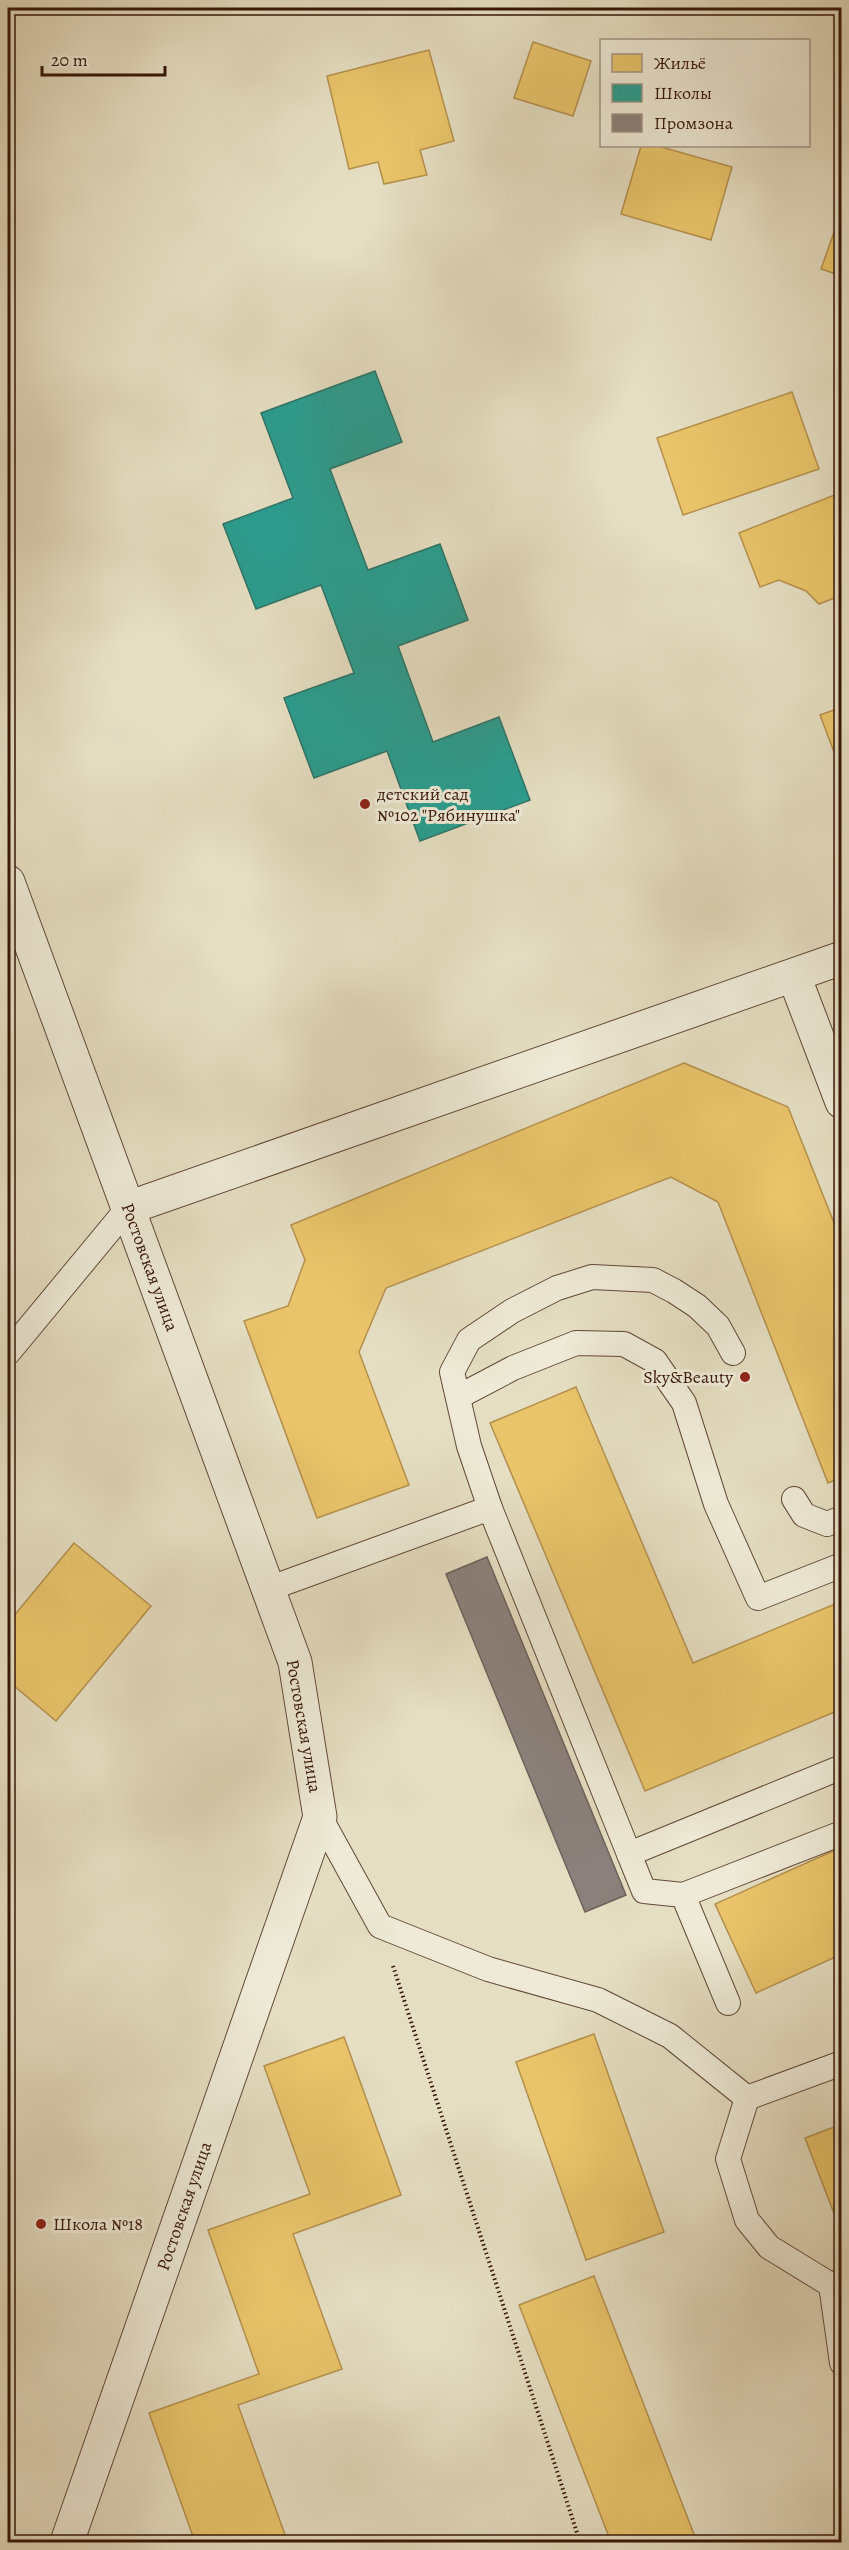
<svg xmlns="http://www.w3.org/2000/svg" width="849" height="2550" font-family="Alegreya,serif">
<rect width="100%" height="100%" fill="#e5dec2"/>
<filter id="stains"><feTurbulence type="fractalNoise" baseFrequency=".00333" numOctaves="4"/><feColorMatrix values="0 0 0 0 .2 0 0 0 0 .09 0 0 0 0 .02 0 0 0 .5 -.17"/></filter>
<radialGradient id="worn" r=".72"><stop offset=".6" stop-color="#630" stop-opacity="0"/><stop offset="1" stop-color="#630" stop-opacity=".3"/></radialGradient>
<!-- homes -->
<g fill="#e9c46a" stroke="#b4904d" stroke-width="1.5">
<path d="M533,42L591,61L573,116L514,98Z"/>
<path d="M429,50L454,141L420,150L427,175L384,184L378,162L349,169L327,76Z"/>
<path d="M641,146H658L732,167L711,240L621,214Z"/>
<path d="M839,218L842,219V276L821,269Z"/>
<path d="M792,392L819,469L683,515L657,438Z"/>
<path d="M842,492V595L819,604L806,591L779,580L760,587L739,533Z"/>
<path d="M842,707V773L820,715Z"/>
<path d="M684,1063L788,1107L842,1243V1477L828,1483L718,1202L671,1177L386,1288L359,1352L409,1485L317,1518L244,1321L288,1306L305,1260L291,1225Z"/>
<path d="M8,1273L15,1279L8,1288Z"/>
<path d="M576,1387L693,1663L842,1601V1709L645,1791L490,1423Z"/>
<path d="M74,1543L151,1606L56,1721L8,1681V1623Z"/>
<path d="M842,1847V1954L756,1993L715,1904Z"/>
<path d="M594,2034L664,2232L586,2260L516,2062Z"/>
<path d="M344,2037L401,2195L293,2234L342,2369L238,2405L287,2540L195,2542L149,2413L259,2374L208,2230L310,2194L264,2066Z"/>
<path d="M842,2124V2219L837,2221L805,2138Z"/>
<path d="M594,2276L697,2542H611L519,2305Z"/>
</g>
<!-- schools -->
<path fill="#2a9d8f" stroke="#2e7467" stroke-width="1.5" d="M375,371L402,442L330,469L368,570L440,544L468,620L398,646L433,742L499,717L530,800L420,841L387,751L314,778L284,698L354,673L321,585L256,609L223,524L293,498L261,413Z"/>
<!-- industry -->
<path fill="#8a817c" stroke="#71615a" stroke-width="1.5" d="M487,1557L626,1895L585,1912L446,1574Z"/>
<g fill="none" stroke-linecap="round" stroke-linejoin="round">
<defs>
<g id="service">
<path d="M8,1353L128,1208"/>
<path d="M458,1397L513,1368L576,1343L624,1344L655,1361L684,1403L716,1504L758,1598L842,1565"/>
<path d="M794,1499L804,1515L827,1524L842,1518"/>
<path d="M490,1508L629,1854L842,1767"/>
<path d="M268,1589L490,1508L469,1446L452,1372L469,1340L512,1311L557,1288L592,1277L653,1280L674,1291L697,1306L718,1326L733,1353"/>
<path d="M320,1817L380,1926L488,1969L598,2000L670,2036L747,2098L842,2063"/>
<path d="M629,1854L644,1891L683,1895L728,2003"/>
<path d="M683,1895L842,1833"/>
<path d="M747,2098L728,2159L747,2220L769,2247L831,2285"/>
<path d="M842,2281L831,2285L842,2363"/>
</g>
<g id="minor">
<path d="M8,882L295,1662L320,1817L67,2542"/>
<path d="M794,976L842,1102"/>
<path d="M128,1208L842,958"/>
</g>
</defs>
<!-- service casing -->
<use href="#service" stroke="#624837" stroke-width="26"/>
<!-- minor casing -->
<use href="#minor" stroke="#624837" stroke-width="35"/>
<!-- path -->
<path stroke="#371609" stroke-width="4" stroke-dasharray="1.5 3" stroke-linecap="butt" d="M393,1966L580,2542"/>
<!-- service -->
<use href="#service" stroke="#eeead7" stroke-width="24"/>
<!-- minor -->
<use href="#minor" stroke="#eeead7" stroke-width="33"/>
</g>
<!-- markers -->
<g fill="#8f2418" stroke="#eeead7" stroke-width="2">
<circle cx="365" cy="804" r="6"/>
<circle cx="745" cy="1377" r="6"/>
<circle cx="41" cy="2224" r="6"/>
</g>
<g text-anchor="middle" dominant-baseline="central" stroke-width="6" stroke-linejoin="round" paint-order="stroke">
<!-- poi labels -->
<g font-size="18" fill="#371609" stroke="#eeead7" text-anchor="start">
<text x="377" y="794">детский сад<tspan x="377" dy="21">№102 "Рябинушка"</tspan></text>
<text x="733" y="1377" text-anchor="end">Sky&amp;Beauty</text>
<text x="53" y="2224">Школа №18</text>
</g>
<!-- street labels -->
<g font-size="18" fill="#371609" stroke="#eeead7">
<text transform="translate(150 1267) rotate(70)">Ростовская улица</text>
<text transform="translate(304 1726) rotate(80)">Ростовская улица</text>
<text transform="translate(184 2206) rotate(-71)">Ростовская улица</text>
</g>
</g>
<!-- margin -->
<rect width="849" height="2550" fill="none" stroke="#e5dec2" stroke-width="30"/>
<rect x="9" y="9" width="831" height="2532" fill="none" stroke="#371609" stroke-width="3"/>
<rect x="15" y="15" width="819" height="2520" fill="none" stroke="#371609" stroke-width="1.5"/>
<!-- legend -->
<rect x="600" y="39" width="210" height="108" fill="#eeead7" stroke="#a59585" stroke-width="1.5"/>
<rect x="612" y="54" width="30" height="18" fill="#e9c46a" stroke="#a59585" stroke-width="1.5"/>
<text x="654" y="69" font-size="18" fill="#371609">Жильё</text>
<rect x="612" y="84" width="30" height="18" fill="#2a9d8f" stroke="#a59585" stroke-width="1.5"/>
<text x="654" y="99" font-size="18" fill="#371609">Школы</text>
<rect x="612" y="114" width="30" height="18" fill="#8a817c" stroke="#a59585" stroke-width="1.5"/>
<text x="654" y="129" font-size="18" fill="#371609">Промзона</text>
<!-- scale -->
<path d="M42 66v9h123v-9" fill="none" stroke="#371609" stroke-width="3"/>
<text x="51" y="66" font-size="18" fill="#371609" stroke="#eeead7" stroke-width="4.5" paint-order="stroke">20 m</text>
<rect width="100%" height="100%" filter="url(#stains)"/>
<rect width="100%" height="100%" fill="url(#worn)"/>
</svg>
